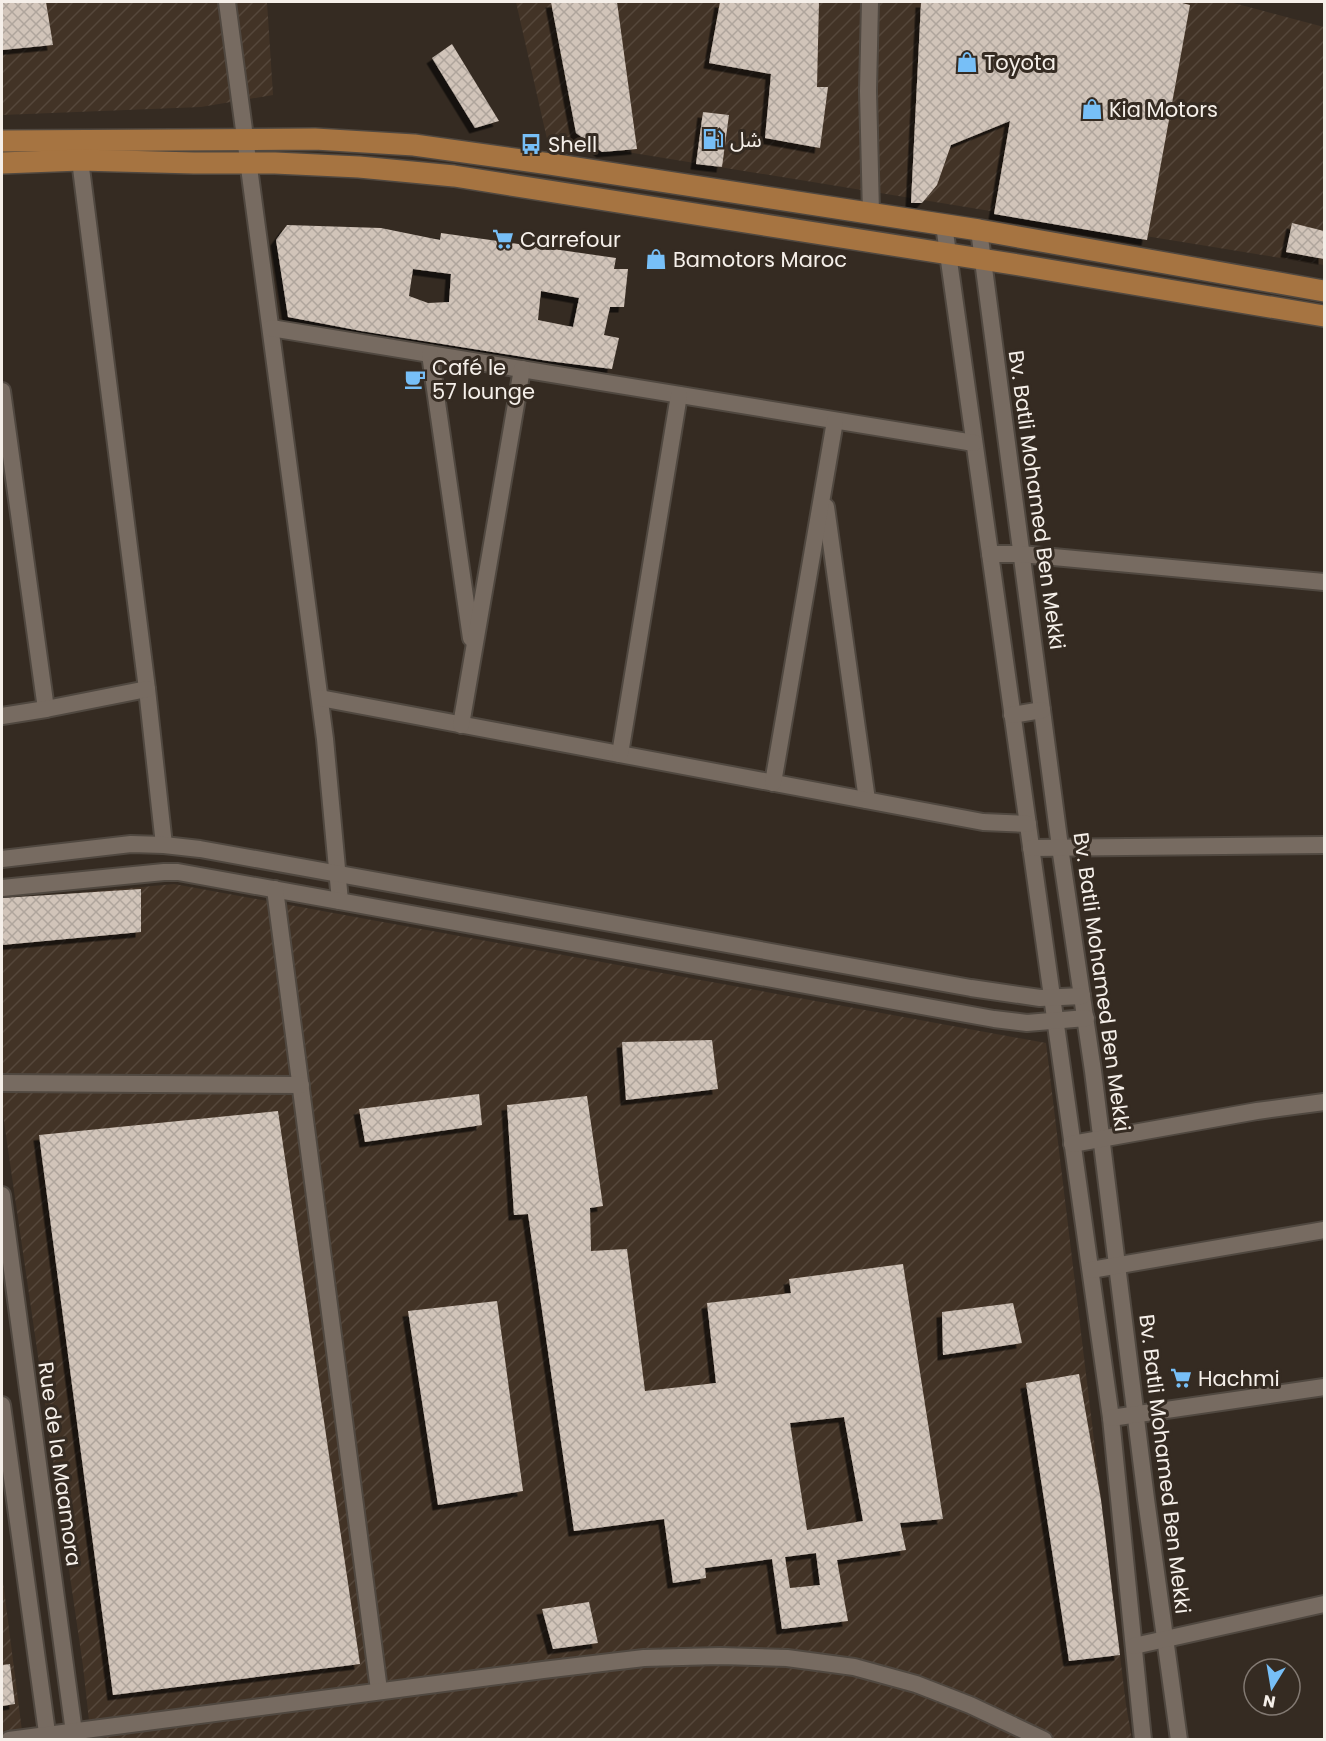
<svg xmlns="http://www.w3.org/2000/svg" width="1326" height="1741" font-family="Poppins,'Noto Sans Arabic',sans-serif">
<defs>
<pattern id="industrial-furrows" width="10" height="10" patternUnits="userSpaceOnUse" patternTransform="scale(1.5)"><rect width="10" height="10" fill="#423326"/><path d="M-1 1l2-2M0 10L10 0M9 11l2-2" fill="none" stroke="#55473b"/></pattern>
<pattern id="building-cross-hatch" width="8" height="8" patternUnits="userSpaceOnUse" patternTransform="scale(1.5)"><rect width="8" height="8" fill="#d1c4b9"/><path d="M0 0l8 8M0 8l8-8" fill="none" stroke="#afa59c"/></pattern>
<filter id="shadow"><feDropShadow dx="-5.5" dy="5.5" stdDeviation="0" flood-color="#0009"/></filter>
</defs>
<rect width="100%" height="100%" fill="#352b22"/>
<!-- industrial -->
<g fill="url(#industrial-furrows)">
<path d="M2,2H267L273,95L201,107L2,115Z"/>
<path d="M516,2H1230L1324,27V265L547,139Z"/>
<path d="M174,884L1046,1043L1126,1705L1132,1739H91L83,1666L2,1108V900Z"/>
<path d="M2,1574L23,1739H2Z"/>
</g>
<!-- building -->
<g fill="url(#building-cross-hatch)" fill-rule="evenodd" filter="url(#shadow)">
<path d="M2,2H46L53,45L2,50Z"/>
<path d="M551,2H617L637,149L602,152L576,133Z"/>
<path d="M720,2H819L817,87H828L820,148L765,138L771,74L709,63Z"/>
<path d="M921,2H1178L1190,5L1147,240L994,214L1010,121L951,145L937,185L922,203H911Z"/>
<path d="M452,44L499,121L475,128L432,58Z"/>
<path d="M703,112L729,115L722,167L696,164Z"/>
<path d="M1292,223L1324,231V259L1286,252Z"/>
<path d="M287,225L381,228L440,240L441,233L616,258L614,269H628L624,307H610L604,335L619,338L612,369L548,361L361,331L288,317L276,240ZM413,269L451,274L449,302L428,303L409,296ZM541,291L579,298L573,327L538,320Z"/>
<path d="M141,889V932L2,945V898Z"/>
<path d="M712,1040L718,1089L626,1100L622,1042Z"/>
<path d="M479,1094L482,1125L365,1142L359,1109Z"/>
<path d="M587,1096L603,1206L590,1208L591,1251L627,1249L645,1391L716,1383L707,1303L791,1293L789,1279L903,1264L943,1519L900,1523L906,1550L837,1560L848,1621L782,1629L772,1559L705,1568L706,1578L673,1583L664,1519L574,1531L528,1214L514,1215L507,1105ZM844,1417L863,1521L807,1530L790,1423ZM816,1553L820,1585L790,1588L785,1557Z"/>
<path d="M278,1111L360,1664L113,1695L39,1135Z"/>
<path d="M497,1301L523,1491L438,1505L408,1311Z"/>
<path d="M1013,1303L1022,1343L943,1355L942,1312Z"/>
<path d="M1079,1374L1101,1500L1120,1655L1069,1661L1026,1383Z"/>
<path d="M589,1602L598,1643L553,1649L542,1609Z"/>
<path d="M10,1664L15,1704L2,1706V1665Z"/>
</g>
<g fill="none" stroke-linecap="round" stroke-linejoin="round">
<defs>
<g id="minor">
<path d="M227,2L325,739L340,901"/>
<path d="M870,2L868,91L871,213"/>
<path d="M80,160L147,689L164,845"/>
<path d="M944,225L1111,1418L1143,1740"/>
<path d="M979,230L1060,847L1093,1071L1146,1499L1179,1740"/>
<path d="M271,328L974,443"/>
<path d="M430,354L471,638"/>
<path d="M2,391L46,709"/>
<path d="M826,507L867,800"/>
<path d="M990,554H1021L1324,582"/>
<path d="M320,698L983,822L1028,824"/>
<path d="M1012,715L1042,710"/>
<path d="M2,716L46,709L147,689"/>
<path d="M461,725L522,369"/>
<path d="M620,754L679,395"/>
<path d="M773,783L835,421"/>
<path d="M1031,848L1324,845"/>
<path d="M2,859L131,844L164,845L200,849L971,988L1040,998L1082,996"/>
<path d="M2,888L164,872H178L994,1019L1027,1023L1086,1018"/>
<path d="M275,889L379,1690"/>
<path d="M2,1083L301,1085"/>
<path d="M1072,1144L1257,1111L1324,1102"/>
<path d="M2,1195L75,1740"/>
<path d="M1091,1270L1324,1230"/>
<path d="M2,1405L48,1740"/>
<path d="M1111,1418L1324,1387"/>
<path d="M1134,1646L1324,1604"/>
<path d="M9,1740L543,1670L644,1658L720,1656L787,1658L854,1667L916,1684L970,1705L1044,1740"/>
</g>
<g id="major">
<path d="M2,141L315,139L414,145L550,164L979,230L1324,291"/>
<path d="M2,163L80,160L194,163H275L359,167L454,176L1019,265L1324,316"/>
</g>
</defs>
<!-- minor casing -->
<use href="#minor" stroke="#504840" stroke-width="20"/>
<!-- major casing -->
<use href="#major" stroke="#504840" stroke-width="24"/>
<!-- minor -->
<use href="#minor" stroke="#776b61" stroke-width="16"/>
<!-- major -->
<use href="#major" stroke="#a67441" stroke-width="21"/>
</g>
<!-- icons -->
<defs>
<symbol id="shop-bare" viewBox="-9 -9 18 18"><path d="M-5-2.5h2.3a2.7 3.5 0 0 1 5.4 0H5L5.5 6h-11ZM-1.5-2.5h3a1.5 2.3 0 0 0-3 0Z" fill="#77bff7" stroke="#352b22" stroke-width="2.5" paint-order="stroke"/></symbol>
<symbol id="fuel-bare" viewBox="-9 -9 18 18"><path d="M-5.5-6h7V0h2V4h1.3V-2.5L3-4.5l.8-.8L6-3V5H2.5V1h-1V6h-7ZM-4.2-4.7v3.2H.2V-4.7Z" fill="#77bff7" stroke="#352b22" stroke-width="2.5" paint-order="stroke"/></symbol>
<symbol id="bus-bare" viewBox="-9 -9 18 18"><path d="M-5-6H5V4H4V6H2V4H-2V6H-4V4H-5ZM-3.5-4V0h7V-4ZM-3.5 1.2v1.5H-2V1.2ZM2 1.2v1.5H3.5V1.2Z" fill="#77bff7" stroke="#352b22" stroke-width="2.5" paint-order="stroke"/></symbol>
<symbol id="supermarket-bare" viewBox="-9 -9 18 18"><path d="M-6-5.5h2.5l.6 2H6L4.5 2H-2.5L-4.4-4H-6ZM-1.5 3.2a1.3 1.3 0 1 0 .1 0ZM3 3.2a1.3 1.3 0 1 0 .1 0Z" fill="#77bff7" stroke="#352b22" stroke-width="2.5" paint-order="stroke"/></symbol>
<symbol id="cafe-bare" viewBox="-9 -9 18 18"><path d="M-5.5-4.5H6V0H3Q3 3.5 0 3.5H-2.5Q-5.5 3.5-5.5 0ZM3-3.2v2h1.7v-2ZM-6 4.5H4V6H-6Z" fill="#77bff7" stroke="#352b22" stroke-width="2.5" paint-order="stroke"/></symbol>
</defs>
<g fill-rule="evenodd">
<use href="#shop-bare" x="952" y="47" width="30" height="30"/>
<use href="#shop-bare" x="1077" y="94" width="30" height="30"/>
<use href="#fuel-bare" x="698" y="124" width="30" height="30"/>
<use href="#bus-bare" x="516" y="129" width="30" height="30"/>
<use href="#supermarket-bare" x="488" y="224" width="30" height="30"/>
<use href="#shop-bare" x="641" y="244" width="30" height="30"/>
<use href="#cafe-bare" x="400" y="364" width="30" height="30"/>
<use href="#supermarket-bare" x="1166" y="1363" width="30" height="30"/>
</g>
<g text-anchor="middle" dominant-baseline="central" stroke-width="6" stroke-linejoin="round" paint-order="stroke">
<!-- poi labels -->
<g font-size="21" fill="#f5efe9" stroke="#352b22" text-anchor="start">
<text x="984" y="62">Toyota</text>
<text x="1109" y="109">Kia Motors</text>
<text x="730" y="139">شل</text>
<text x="548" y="144">Shell</text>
<text x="520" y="239">Carrefour</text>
<text x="673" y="259">Bamotors Maroc</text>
<text x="432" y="367">Café le<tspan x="432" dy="24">57 lounge</tspan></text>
<text x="1198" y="1378">Hachmi</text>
</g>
<!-- street labels -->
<g font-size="21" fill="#f5efe9" stroke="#352b22">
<text transform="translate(1037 500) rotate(82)">Bv. Batli Mohamed Ben Mekki</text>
<text transform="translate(1102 982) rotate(82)">Bv. Batli Mohamed Ben Mekki</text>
<text transform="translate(60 1464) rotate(82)">Rue de la Maamora</text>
<text transform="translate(1165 1464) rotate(83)">Bv. Batli Mohamed Ben Mekki</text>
</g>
</g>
<!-- border -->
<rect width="1326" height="1741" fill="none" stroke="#f5efe9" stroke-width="6"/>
<!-- north arrow -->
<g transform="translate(1272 1687) rotate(191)"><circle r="28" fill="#352b22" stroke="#827972" stroke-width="1.5"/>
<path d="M0-4.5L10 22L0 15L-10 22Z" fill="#77bff7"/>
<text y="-9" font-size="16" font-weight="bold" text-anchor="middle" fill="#f5efe9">N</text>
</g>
</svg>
